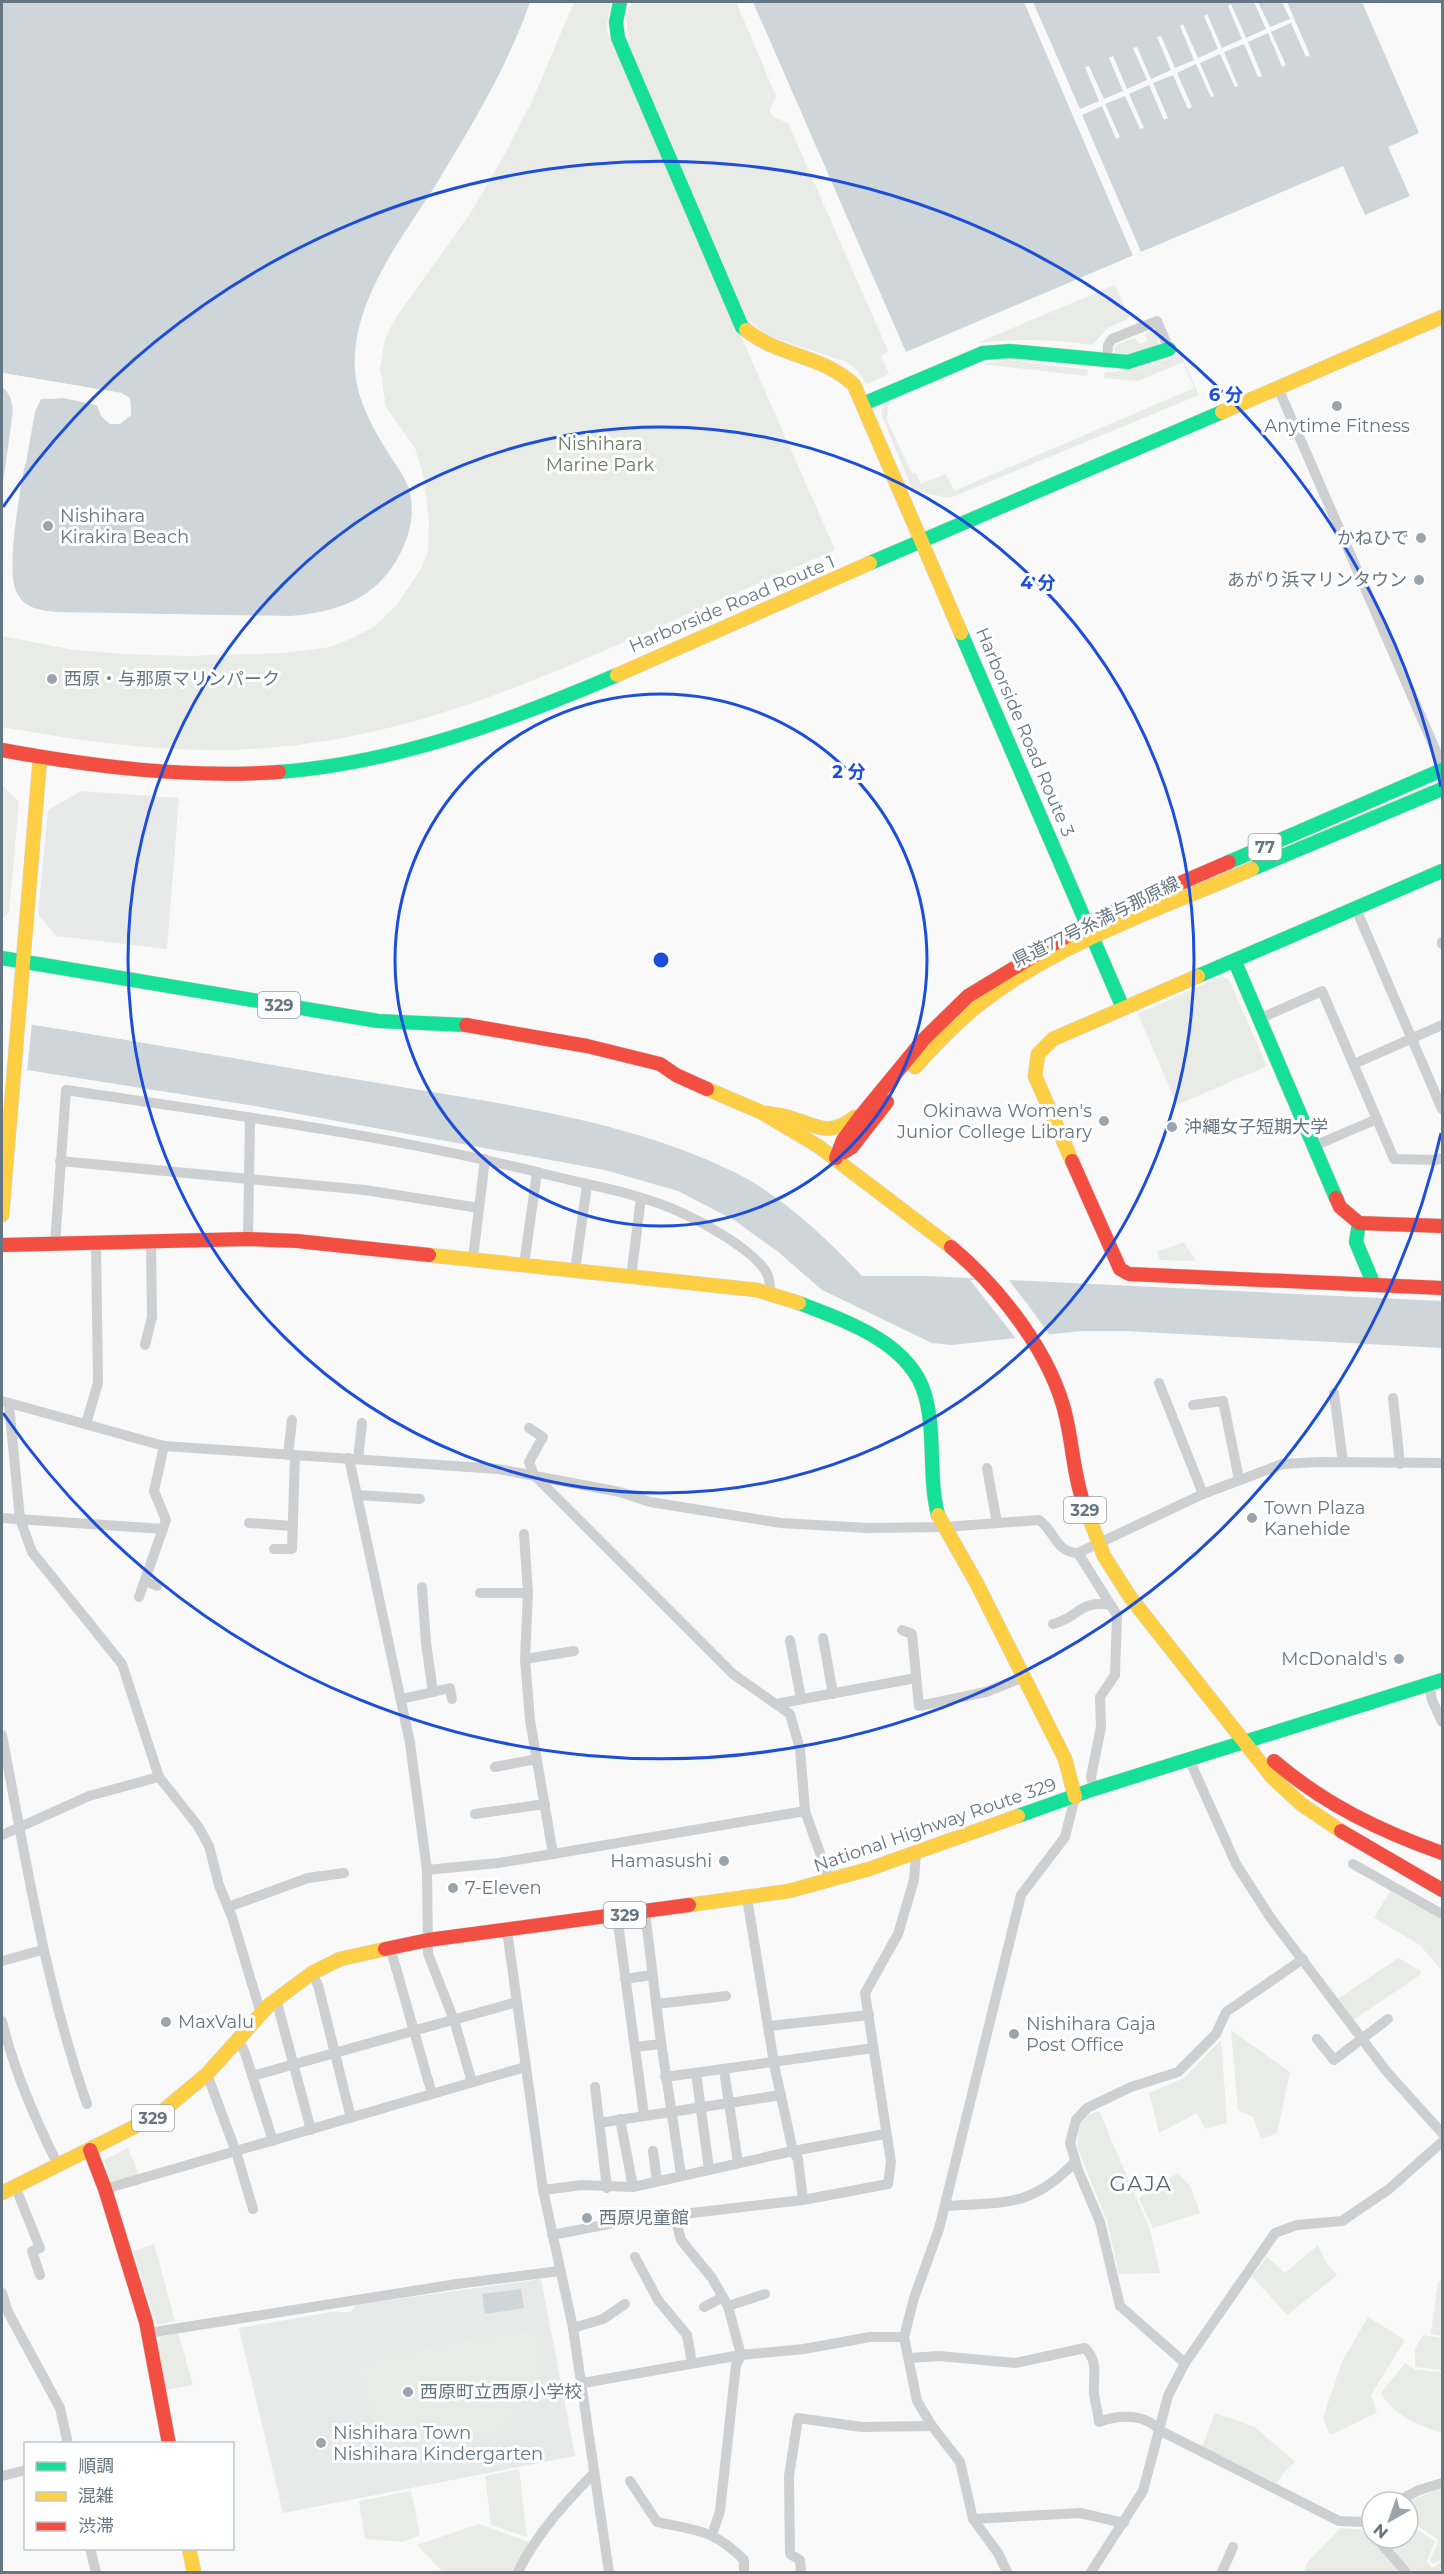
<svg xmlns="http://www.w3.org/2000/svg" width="1444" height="2574" font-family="Montserrat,'Noto Sans JP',sans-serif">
<rect width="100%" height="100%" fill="#f9f9f9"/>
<!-- built -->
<g fill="#e8e9e9">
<path d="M81,791L179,798L167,949L56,936L38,914L48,810Z"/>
<path d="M541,2279L575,2456L283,2513L239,2328L332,2312H351L356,2305Z"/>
</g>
<!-- green -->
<g fill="#e8ebe6">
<path d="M574,2H611L606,29L835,550C767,580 699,609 631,639C514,690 405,735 277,747C184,756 92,743 2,727V636L74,650L141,655L188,656L283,653L330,647L353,638L375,626L395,607L421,569L428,551L429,521L424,479L415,448L386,407L380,368L385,339L396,317L470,214L506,152L533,99Z"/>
<path d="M631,2H736L776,96L770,110L773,117L788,123L888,351L881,356L889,374L867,384L856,369L846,362L766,335L747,318L630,46L626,20Z"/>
<path d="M1115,285L1130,318L1108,328L1092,345C1053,340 1016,338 977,343Z"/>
<path d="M1149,332L1158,335V346L1140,354L1116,353L1114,349L1118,344L1135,338L1139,344L1148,341L1145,334Z"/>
<path d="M1181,354L1199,395L950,498L913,491L883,419L881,410L888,403L887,420L912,473H916L921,484L946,474L954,491L1194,388L1183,362L1138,381L1104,378L1105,372C1134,372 1155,364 1181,354Z"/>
<path d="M1008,360L1088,370L1087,376L981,364Z"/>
<path d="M2,785L19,802L9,913L2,919Z"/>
<path d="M1222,976L1229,980L1267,1066L1177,1105L1138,1014Z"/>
<path d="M1184,1242L1196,1261L1160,1260L1157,1252Z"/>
<path d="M1390,1891L1442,1919V1971L1420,1945L1374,1918Z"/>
<path d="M1398,1958L1421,1971L1420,1975L1353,2020L1338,1999Z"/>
<path d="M1231,2030L1290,2072L1277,2133L1261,2139L1253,2117L1238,2110Z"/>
<path d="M1221,2040L1227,2123L1205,2129L1197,2113L1159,2133L1149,2093L1184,2078Z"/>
<path d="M1099,2111L1150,2230L1160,2273L1119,2274L1107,2221L1077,2147L1080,2124L1088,2115Z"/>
<path d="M128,2148L139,2175L112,2184L104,2160Z"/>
<path d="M1178,2173L1190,2186L1200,2213L1153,2228L1139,2198Z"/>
<path d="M154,2244L175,2321L157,2325L133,2251Z"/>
<path d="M1318,2245L1326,2262L1337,2275L1287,2315L1252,2276L1267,2257L1285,2273Z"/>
<path d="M1442,2280V2336L1431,2334L1438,2282Z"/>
<path d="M1368,2317L1405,2340L1371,2395L1377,2413L1330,2435L1323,2417L1342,2362Z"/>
<path d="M536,2332L540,2387L526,2391L508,2422L499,2430L394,2445L379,2436L358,2365L474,2340Z"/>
<path d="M178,2333L193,2385L166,2390L157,2350L160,2337Z"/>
<path d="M1423,2335L1442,2338V2370L1415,2367V2349Z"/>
<path d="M1405,2363L1416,2370L1442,2372V2433C1418,2425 1394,2416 1381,2393Z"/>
<path d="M1215,2413L1255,2427L1295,2462L1284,2472L1277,2483L1202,2447Z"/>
<path d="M519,2469L527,2537L491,2525L485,2476Z"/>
<path d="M1442,2488V2559L1433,2564L1430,2560L1439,2540C1416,2526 1415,2525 1407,2502Z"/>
<path d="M411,2491L420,2535L403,2542L365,2539L359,2501Z"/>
<path d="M1408,2518L1416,2529L1435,2541L1427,2561L1432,2568L1442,2561V2572H1413L1382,2538H1408Z"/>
<path d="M479,2524L529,2542L514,2572H443L417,2545Z"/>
<path d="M1341,2528L1362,2530L1399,2572H1304L1307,2563Z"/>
</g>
<!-- water -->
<g fill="#ced6d9">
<path d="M2,2H530C508,66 472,125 437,183C404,235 360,290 355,353C352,391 369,422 389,454C396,465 405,477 409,489C414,505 412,527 405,543C383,596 344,611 291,616L56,612C40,610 25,609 17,593C2,567 29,445 35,411L41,399L64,398L97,405C101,417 106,424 120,424L131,415L130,398L121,393L2,373Z"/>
<path d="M753,2H1362L1419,133L1388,147L1410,196L1365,215L1343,166L906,352Z"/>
<path d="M2,387C25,399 5,466 2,488Z"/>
<path d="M2,1020C127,1039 253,1062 378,1083C495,1103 627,1119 734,1172C783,1196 825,1237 862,1276H927L1442,1301V1348L1125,1331H1081L952,1345L932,1343L822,1290L777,1251L734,1220L678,1191L605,1170L255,1106L2,1066Z"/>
<path d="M521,2289L524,2308L485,2314L482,2294Z"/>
</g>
<!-- pier -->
<g fill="#f9f9f9">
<path d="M1024,2H1033L1080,109L1099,101L1085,67L1089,66L1104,99L1123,91L1109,58L1113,56L1127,89L1147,80L1133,48L1137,47L1151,79L1171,70L1157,37L1161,36L1175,68L1194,60L1180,26L1183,24L1198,58L1218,49L1204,16L1207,14L1222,48L1242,39L1228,6L1231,4L1246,38L1266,29L1254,2H1258L1270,27L1290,19L1282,2H1287L1310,55L1306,57L1291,23L1271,32L1286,65L1282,67L1268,33L1248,42L1262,76L1258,77L1244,44L1224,52L1238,86L1235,87L1220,54L1200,63L1214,96L1211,97L1196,64L1177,73L1192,107L1188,109L1173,75L1153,83L1168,118L1164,120L1149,85L1129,94L1144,128L1140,129L1125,96L1105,104L1120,137L1116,139L1102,106L1082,115L1141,252L1133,256Z"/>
<path d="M2,373L121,393L130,398L131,415L120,424H110L101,416L97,405L64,398L41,399L35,411L26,463L20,479L32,410L39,397L64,395L98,402L104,415L112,421L124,418L129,408L127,400L120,396L2,376Z"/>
<path d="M2,384L9,388L17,403L4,488L2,491L14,403Z"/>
<path d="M2,1017L32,1022L27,1073L2,1069Z"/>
<path d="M1008,1279L1028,1305L1051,1337L1018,1341L970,1280Z"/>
</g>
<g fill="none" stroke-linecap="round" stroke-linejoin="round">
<defs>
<g id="fast">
<path d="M620,2L616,22L618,38L742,327L746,330"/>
<path d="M863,404L983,353L1010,351L1128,362L1169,349"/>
<path d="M870,563L1222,412"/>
<path d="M961,633L1123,1008"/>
<path d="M279,772C397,763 509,721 617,675"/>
<path d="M1229,862L1442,770"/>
<path d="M1252,869L1442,789"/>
<path d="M2,958L378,1021L466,1025"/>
<path d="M1235,962L1336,1198"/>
<path d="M1198,976L1442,871"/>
<path d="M1359,1223L1356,1242L1374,1285"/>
<path d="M799,1303C845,1321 910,1342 925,1395C936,1434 928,1476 938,1515"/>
<path d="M1018,1816L1094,1789L1442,1680"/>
</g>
<g id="slow">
<path d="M746,330C779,357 821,354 854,385L961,633"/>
<path d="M1222,412L1442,317"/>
<path d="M617,675L870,563"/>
<path d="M915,1067C935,1045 954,1025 977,1006C1057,943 1160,909 1252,869"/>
<path d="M707,1089L761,1112L818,1146L951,1247"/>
<path d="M767,1113C775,1115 783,1115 791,1118C820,1127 828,1137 855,1117"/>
<path d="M1072,1161L1035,1076L1038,1054L1053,1039L1198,976"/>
<path d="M2,1215L40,758"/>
<path d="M429,1255L757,1290L799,1303"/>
<path d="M1085,1507L1104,1556L1130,1597L1272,1777L1301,1804L1341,1831"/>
<path d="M938,1515L976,1582L1065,1759L1075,1797"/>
<path d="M689,1905L789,1891L869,1869L1018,1816"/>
<path d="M2,2193L158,2115L207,2074L269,2005L312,1973L340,1959L385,1949"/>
<path d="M189,2548L194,2572"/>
</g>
<g id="jam">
<path d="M2,750C94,767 185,778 279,772"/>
<path d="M466,1025L587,1046L660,1064L676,1075L707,1089"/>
<path d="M844,1152L852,1147L887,1102"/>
<path d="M836,1158L843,1140L859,1118L924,1039L968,996L1088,923L1229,862"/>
<path d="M1072,1161L1120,1269L1129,1274L1442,1288"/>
<path d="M1336,1198L1340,1207L1359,1223L1442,1226"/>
<path d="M2,1245L248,1239L297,1241L429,1255"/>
<path d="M951,1247C999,1287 1052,1354 1066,1417C1073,1447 1074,1479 1085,1507"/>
<path d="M1274,1761C1324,1804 1380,1831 1442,1853"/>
<path d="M1341,1831L1442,1890"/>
<path d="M385,1949L428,1940L689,1905"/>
<path d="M90,2150L105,2189L146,2322L169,2444"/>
</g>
</defs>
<!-- fast casing -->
<use href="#fast" stroke="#d5d6d7" stroke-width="15"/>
<!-- slow casing -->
<use href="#slow" stroke="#d5d6d7" stroke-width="15"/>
<!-- jam casing -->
<use href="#jam" stroke="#d5d6d7" stroke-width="15"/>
<!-- street -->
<g stroke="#cecfd0" stroke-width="10">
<path d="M1107,362L1108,345L1112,339L1157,321L1169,349"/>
<path d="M1278,388L1442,765"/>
<path d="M1356,909L1442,1109"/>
<path d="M1442,942V944"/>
<path d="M1259,1019L1322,991L1394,1159L1436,1160L1442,1158"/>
<path d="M1354,1064L1442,1025"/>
<path d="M1314,1146L1377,1119"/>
<path d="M60,1161L365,1190L479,1208"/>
<path d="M248,1239L250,1118"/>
<path d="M55,1244L66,1090C226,1114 388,1135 545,1174C587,1185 633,1192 673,1209C697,1219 758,1251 768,1276C770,1281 770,1289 770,1294"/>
<path d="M473,1258L485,1159"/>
<path d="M524,1265L537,1172"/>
<path d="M575,1271L587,1185"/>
<path d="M631,1277L641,1198"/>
<path d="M145,1345L152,1317L151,1242"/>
<path d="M1159,1383L1203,1494"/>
<path d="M1334,1393L1343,1462"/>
<path d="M1393,1398L1400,1464"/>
<path d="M2,1401L164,1446L498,1469L620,1492L650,1502L781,1523L868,1528L945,1527L1039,1520C1055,1531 1056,1553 1078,1553L1203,1494L1282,1464L1320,1462L1442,1463"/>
<path d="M9,1404L20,1519L32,1552L122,1664L159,1777L198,1826L209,1846L219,1885L232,1917L261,2014"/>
<path d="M1193,1405L1223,1401L1239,1479"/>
<path d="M86,1424L98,1383L96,1244"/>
<path d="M529,1428L543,1437L529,1462L534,1475L733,1674L790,1714L800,1749L805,1811L830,1881"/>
<path d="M288,1455L292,1420"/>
<path d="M349,1458L410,1743L427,1870L428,1954L454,2020L472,2082"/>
<path d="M358,1459L362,1423"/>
<path d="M987,1468L997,1523"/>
<path d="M357,1495L420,1499"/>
<path d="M2,1518L163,1529"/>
<path d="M249,1523L293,1526"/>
<path d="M274,1549H292L295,1456"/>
<path d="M1078,1553L1117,1615L1115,1675L1100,1697L1101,1727L1091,1777L1094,1789"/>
<path d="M145,1581L157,1586"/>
<path d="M422,1587L426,1643L433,1692"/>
<path d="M480,1593H528"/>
<path d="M139,1597L166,1520L154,1491L164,1446"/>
<path d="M1053,1624C1080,1617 1078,1600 1111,1605"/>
<path d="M902,1630L912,1634L919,1706L986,1692L1024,1677"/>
<path d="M823,1638L833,1694"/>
<path d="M790,1640L801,1699"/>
<path d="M525,1659L574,1651"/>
<path d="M1429,1684L1432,1700L1442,1722"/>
<path d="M402,1699L450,1688L452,1699"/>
<path d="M776,1704L916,1678"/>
<path d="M2,1735C26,1860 45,1984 87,2104"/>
<path d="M1189,1759L1236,1864L1270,1917L1387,2072L1442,2133"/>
<path d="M495,1767L537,1759"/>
<path d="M475,1814L545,1804"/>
<path d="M2,1835L89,1796L159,1777"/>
<path d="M553,1854L805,1811"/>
<path d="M1353,1864L1442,1914"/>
<path d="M427,1870L498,1863L553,1854L530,1720L525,1659L528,1593L524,1534"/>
<path d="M228,1907L308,1878L344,1873"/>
<path d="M645,1912L660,2035L681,2175"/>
<path d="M617,1916L644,2115"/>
<path d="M507,1930L543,2190L573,2328L609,2572"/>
<path d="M390,1947L432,2094"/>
<path d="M2,1961L42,1950"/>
<path d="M312,1973L318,1985L351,2118"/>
<path d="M625,1979L652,1975"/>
<path d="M276,1999L311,2130"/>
<path d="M656,2004L726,1996"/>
<path d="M2,2021C14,2071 35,2119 58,2165"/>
<path d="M769,2026L869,2015"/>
<path d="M238,2039L245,2053L273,2141"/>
<path d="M1317,2039L1334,2060L1388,2019"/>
<path d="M635,2047L661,2044"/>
<path d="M724,2070L738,2163"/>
<path d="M696,2073L709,2169"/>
<path d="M207,2074L236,2152L253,2209"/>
<path d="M252,2076L517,2002"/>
<path d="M665,2077L873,2048"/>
<path d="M595,2087L607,2188"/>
<path d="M620,2119L633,2187"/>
<path d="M599,2123L781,2095"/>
<path d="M653,2151L657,2181"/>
<path d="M15,2186L40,2248L32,2251L40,2275"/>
<path d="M105,2189L525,2067"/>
<path d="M543,2190L582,2185L633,2187L793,2151L775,2069L747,1898"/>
<path d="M803,2200L798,2159L793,2151L885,2134"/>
<path d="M945,2206C1004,2202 1031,2208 1075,2162"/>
<path d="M674,2214L681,2240L712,2278L728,2306L741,2355L736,2365L720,2511L712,2535"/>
<path d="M552,2235L624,2221L803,2200L888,2184L891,2162L865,1993L898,1934L914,1880L916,1853"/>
<path d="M635,2257L658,2300L687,2335L692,2363"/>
<path d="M2,2293L8,2312L60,2408L68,2444"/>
<path d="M728,2306L765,2294"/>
<path d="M704,2307L723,2297"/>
<path d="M573,2328L603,2319L625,2304"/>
<path d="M148,2333L457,2284L560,2271"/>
<path d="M910,2358L939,2356L1015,2363L1085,2348C1099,2362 1093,2376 1094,2393C1095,2403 1098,2412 1099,2422C1118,2415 1145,2413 1159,2430L1339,2521L1365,2522L1372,2518"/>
<path d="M1185,2363L1120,2306L1100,2222L1078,2170L1070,2143L1076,2120L1087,2108L1131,2087L1178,2072L1216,2034L1226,2012L1303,1959"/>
<path d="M583,2383L741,2355L804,2349L870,2337H904"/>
<path d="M2,2476L26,2470"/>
<path d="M630,2481L657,2522C696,2530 715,2530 744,2560V2572"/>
<path d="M1396,2502L1419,2490L1442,2483"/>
<path d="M973,2519L1080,2513L1124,2523"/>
<path d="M1376,2538L1406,2572"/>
<path d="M90,2548L96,2572"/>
<path d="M518,2572C535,2536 565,2503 593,2474"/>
<path d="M801,2572L800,2560L790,2554L789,2476L798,2418L862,2427L932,2426"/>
<path d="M1007,2572L998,2553L973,2519L960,2462L932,2426L917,2401L904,2337L914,2298L939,2229L1021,1895L1065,1837L1075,1797"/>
<path d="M1091,2572L1143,2491L1168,2396L1185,2363L1275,2233L1297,2225L1342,2221L1389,2189L1442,2142"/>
<path d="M1222,2572L1233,2547"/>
</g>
<!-- fast -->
<use href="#fast" stroke="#16e098" stroke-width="14"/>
<!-- slow -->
<use href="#slow" stroke="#ffcf43" stroke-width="14"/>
<!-- jam -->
<use href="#jam" stroke="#f24e42" stroke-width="14"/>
</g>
<!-- distance rings -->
<g fill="none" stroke="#1d4ed8" stroke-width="3">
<circle cx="661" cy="960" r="266"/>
<circle cx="661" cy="960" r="533"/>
<path d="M1441 1133A799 799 0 0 1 3 1413M3 507A799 799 0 0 1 1441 787"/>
</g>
<!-- markers -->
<g fill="#99a4ac" stroke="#fff" stroke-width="2">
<circle cx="1337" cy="406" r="6"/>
<circle cx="48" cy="526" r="6"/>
<circle cx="1421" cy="538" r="6"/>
<circle cx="1419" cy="580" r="6"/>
<circle cx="52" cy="679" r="6"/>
<circle cx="1104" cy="1121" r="6"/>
<circle cx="1172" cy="1127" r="6"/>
<circle cx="1252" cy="1518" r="6"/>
<circle cx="1399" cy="1659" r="6"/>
<circle cx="724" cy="1861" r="6"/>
<circle cx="453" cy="1888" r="6"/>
<circle cx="166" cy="2022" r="6"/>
<circle cx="1014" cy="2034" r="6"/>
<circle cx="587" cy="2218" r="6"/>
<circle cx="408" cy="2392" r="6"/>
<circle cx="321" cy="2443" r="6"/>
</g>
<g text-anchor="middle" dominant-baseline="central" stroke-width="6" stroke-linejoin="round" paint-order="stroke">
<!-- shield labels -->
<g fill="#fff" stroke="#939fa8" stroke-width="1.5">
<rect x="1248.5" y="834" width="33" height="26" rx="4.5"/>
<rect x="258" y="992" width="42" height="26" rx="4.5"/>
<rect x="1064" y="1497" width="42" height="26" rx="4.5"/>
<rect x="604" y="1902" width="42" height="26" rx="4.5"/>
<rect x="132" y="2105" width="42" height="26" rx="4.5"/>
</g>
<g font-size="16" font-weight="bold" fill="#657683">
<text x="1265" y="847">77</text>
<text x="279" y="1005">329</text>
<text x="1085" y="1510">329</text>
<text x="625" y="1915">329</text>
<text x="153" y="2118">329</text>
</g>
<!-- poi labels -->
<g font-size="18" fill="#657683" stroke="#fff" text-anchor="start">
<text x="1337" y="426" text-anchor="middle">Anytime Fitness</text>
<text x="60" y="516">Nishihara<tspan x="60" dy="21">Kirakira Beach</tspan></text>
<text x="1409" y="538" text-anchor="end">かねひで</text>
<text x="1407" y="580" text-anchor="end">あがり浜マリンタウン</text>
<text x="64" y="679">西原・与那原マリンパーク</text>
<text x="1092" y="1111" text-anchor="end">Okinawa Women's<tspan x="1092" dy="21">Junior College Library</tspan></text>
<text x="1184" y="1127">沖繩女子短期大学</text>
<text x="1264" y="1508">Town Plaza<tspan x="1264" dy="21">Kanehide</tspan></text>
<text x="1387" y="1659" text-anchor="end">McDonald's</text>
<text x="712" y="1861" text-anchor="end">Hamasushi</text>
<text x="465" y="1888">7-Eleven</text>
<text x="178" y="2022">MaxValu</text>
<text x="1026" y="2024">Nishihara Gaja<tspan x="1026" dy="21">Post Office</tspan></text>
<text x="599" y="2218">西原児童館</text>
<text x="420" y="2392">西原町立西原小学校</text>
<text x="333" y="2433">Nishihara Town<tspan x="333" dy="21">Nishihara Kindergarten</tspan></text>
</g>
<!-- park labels -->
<g font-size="18" fill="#687a64" stroke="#fff">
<text x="600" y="444">Nishihara<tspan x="600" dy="21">Marine Park</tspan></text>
</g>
<!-- street labels -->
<g font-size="18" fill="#657683" stroke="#fff">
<text transform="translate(732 604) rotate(-23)">Harborside Road Route 1</text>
<text transform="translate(1025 732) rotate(67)">Harborside Road Route 3</text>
<text transform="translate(1096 922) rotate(-26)">県道77号糸満与那原線</text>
<text transform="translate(935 1825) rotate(-19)">National Highway Route 329</text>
</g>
<!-- quarter labels -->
<g font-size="21" letter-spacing="1.5" fill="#57646e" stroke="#fff">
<text x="1141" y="2183">GAJA</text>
</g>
</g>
<circle cx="661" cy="960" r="9" fill="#1d4ed8" stroke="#fff" stroke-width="3"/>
<g font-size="18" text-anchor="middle" font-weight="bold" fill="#1d4ed8" stroke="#fff" stroke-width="6" stroke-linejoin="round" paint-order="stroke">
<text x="1226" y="401">6 分</text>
<text x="1038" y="589">4 分</text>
<text x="849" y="778">2 分</text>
</g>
<!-- border -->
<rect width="1444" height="2574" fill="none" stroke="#657683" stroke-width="6"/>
<!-- legend -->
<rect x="24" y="2442" width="210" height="108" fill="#ffffff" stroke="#c1c8cd" stroke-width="1.5"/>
<rect x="36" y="2462" width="30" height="9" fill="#16e098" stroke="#c1c8cd" stroke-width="1.5"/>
<text x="78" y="2472" font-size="18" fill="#657683">順調</text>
<rect x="36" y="2492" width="30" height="9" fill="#ffcf43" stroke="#c1c8cd" stroke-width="1.5"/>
<text x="78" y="2502" font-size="18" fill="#657683">混雑</text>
<rect x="36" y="2522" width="30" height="9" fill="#f24e42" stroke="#c1c8cd" stroke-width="1.5"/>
<text x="78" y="2532" font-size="18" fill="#657683">渋滞</text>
<!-- north arrow -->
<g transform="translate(1390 2520) rotate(220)"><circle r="28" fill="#ffffff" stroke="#c1c8cd" stroke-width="1.5"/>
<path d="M0-4.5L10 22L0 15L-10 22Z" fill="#99a4ac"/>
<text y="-9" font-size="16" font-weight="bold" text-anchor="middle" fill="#657683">N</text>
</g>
</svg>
